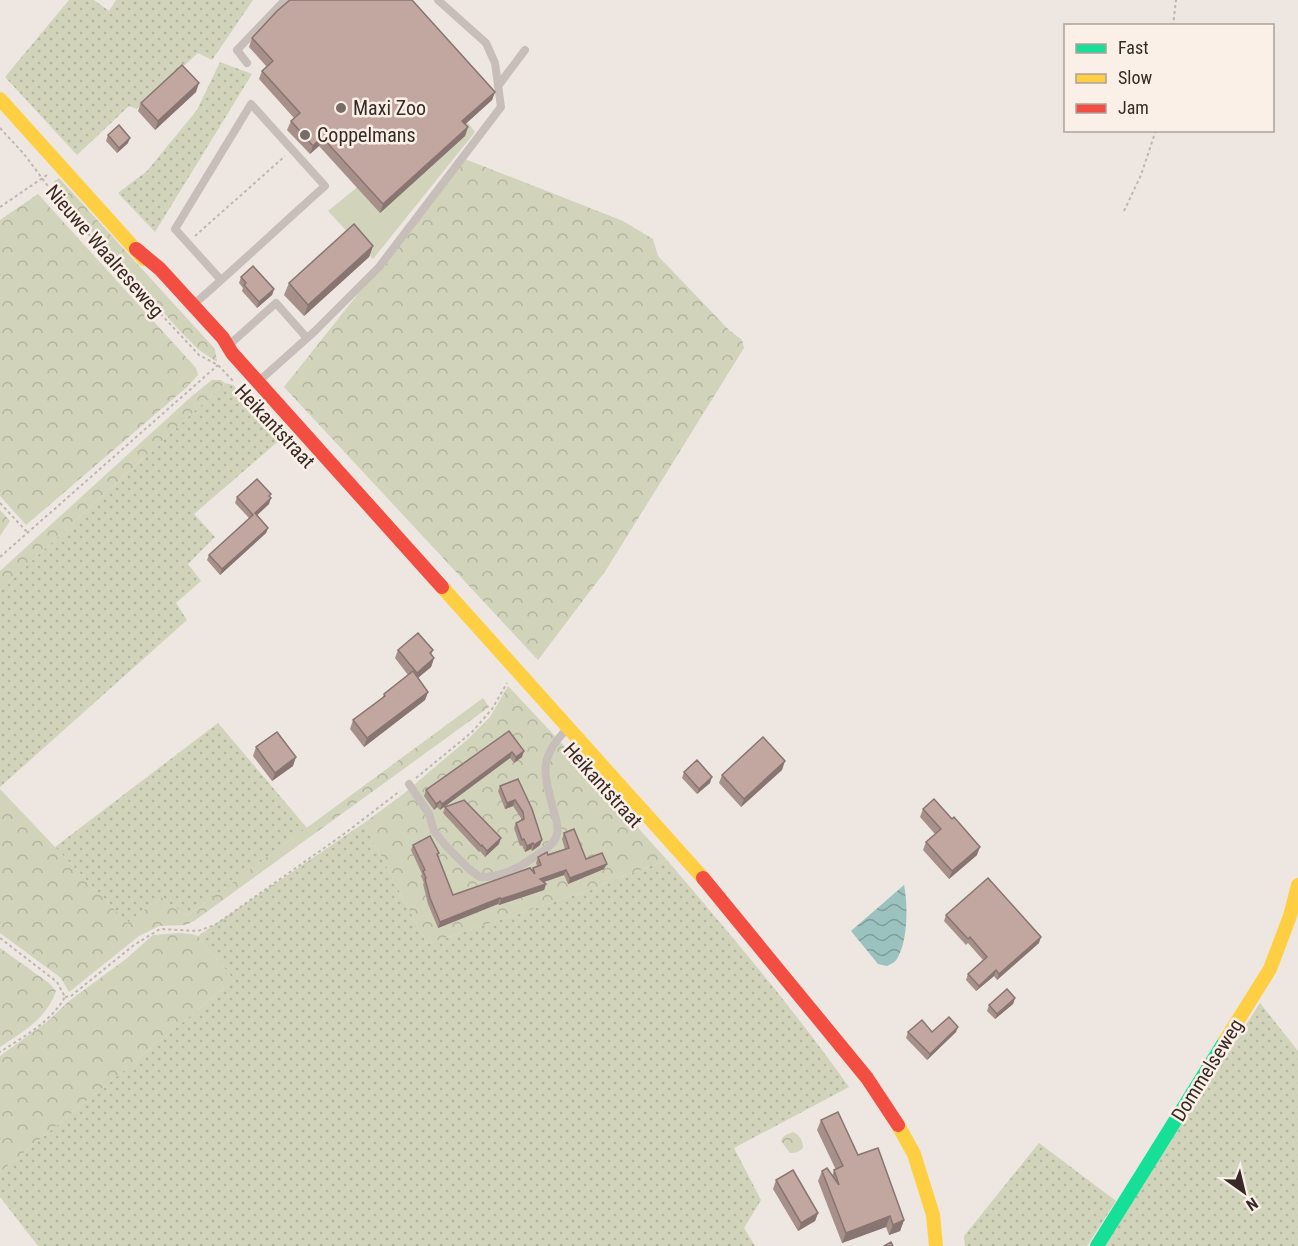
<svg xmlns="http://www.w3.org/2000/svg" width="1298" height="1246" font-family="'Roboto Condensed',sans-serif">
<defs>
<pattern id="grass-dots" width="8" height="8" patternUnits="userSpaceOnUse" patternTransform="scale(1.5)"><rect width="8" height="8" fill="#d1d3ba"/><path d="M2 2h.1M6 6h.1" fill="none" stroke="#b4b5a0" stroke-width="1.8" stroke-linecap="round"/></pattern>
<pattern id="forest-crowns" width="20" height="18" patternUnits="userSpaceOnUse" patternTransform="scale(1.5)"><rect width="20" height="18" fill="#d1d3ba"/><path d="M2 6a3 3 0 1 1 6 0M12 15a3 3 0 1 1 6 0" fill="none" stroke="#b4b5a0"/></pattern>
<pattern id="water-waves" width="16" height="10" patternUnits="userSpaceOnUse" patternTransform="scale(1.5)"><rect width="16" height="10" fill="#9bc2be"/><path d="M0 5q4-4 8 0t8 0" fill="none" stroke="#7f9e9a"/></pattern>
</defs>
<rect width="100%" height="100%" fill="#ede6e1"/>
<!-- grass -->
<g fill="url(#grass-dots)">
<path d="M69,0H94L109,11L116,0H253L212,60L198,53L137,109L129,106L77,155L5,77Z"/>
<path d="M220,62L252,74L155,232L118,193L147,171L197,110Z"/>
<path d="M225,383L233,385L282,438L194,514L215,537L188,564L201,581L176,603L187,620L0,787V590Z"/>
<path d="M218,723L307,828L187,916L161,897L127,923L55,847Z"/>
<path d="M364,823L427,944L593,889L603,884L667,860C730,934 793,1008 849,1087L734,1148L761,1200L744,1228L755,1246H38L0,1197V1172L234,980L198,936Z"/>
<path d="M1260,1003L1298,1051V1246H1103Z"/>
<path d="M1039,1143L1116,1201L1087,1246H965L964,1236Z"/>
</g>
<!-- forest -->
<g fill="url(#forest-crowns)">
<path d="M465,159L623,221L653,239L658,256L729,330L742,340L744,348L606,570L538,660L284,387Z"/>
<path d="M59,178L215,349L217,362L199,350L179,330L68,205L57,189L54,182Z"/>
<path d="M38,194L196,368L198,375L187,387L26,525L0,496V220Z"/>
<path d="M212,380H221L225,383L0,590V571L192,396Z"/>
<path d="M0,510L10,521L0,536Z"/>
<path d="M508,686L568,750L667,860L603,884L593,889L427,944L364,823L402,795L468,739L490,717Z"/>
<path d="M483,698L489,707L194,921L186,925L159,926L139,936L69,992L61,978L0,933V789L127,923L161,897L187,916Z"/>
<path d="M179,933L192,934L198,936L234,980L0,1172V1056L48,1021L69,1001L126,959L153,935Z"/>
<path d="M0,948L49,983L56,991C46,1019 24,1031 0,1047Z"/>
<path d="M793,1132C800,1135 803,1141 803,1148C799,1152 796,1153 790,1153L781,1141C783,1135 788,1134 793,1132Z"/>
</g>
<!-- garden -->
<path fill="#d1d3ba" d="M432,76L475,132L373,259L328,211L360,185Z"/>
<!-- water -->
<path fill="url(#water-waves)" d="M904,885C908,905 908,939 898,957C896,962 891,964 887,966L878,964L851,931Z"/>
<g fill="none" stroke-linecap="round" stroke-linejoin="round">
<!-- path -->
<g stroke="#bfb6b2" stroke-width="2" stroke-dasharray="3 3" stroke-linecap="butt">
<path d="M1173,26L1176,0"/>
<path d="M0,128L24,154L59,201L144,296L199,355L218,365L233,381"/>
<path d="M0,207L47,175"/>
<path d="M1124,211L1141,175L1156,130"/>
<path d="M195,236L285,156"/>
<path d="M0,503L28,533"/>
<path d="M0,557L218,365"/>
<path d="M416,778L472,732L492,709L507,683"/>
<path d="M0,938L57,982L65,997C51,1022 23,1037 0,1052"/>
<path d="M65,997L71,996L134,945L160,929L198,931L215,925L344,834L400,791"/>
</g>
<!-- lane -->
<g stroke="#c7beb9" stroke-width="8">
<path d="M247,63L237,50L285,0"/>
<path d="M498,86L525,50"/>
<path d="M193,305C238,266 281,225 325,186L251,104L175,229L221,280"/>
<path d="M229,345L276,303L307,338"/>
<path d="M259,381L315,331L379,267L501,107L495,63L486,43L438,0"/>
<path d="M409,784L429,814L434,831L446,846L469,869L480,877C499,877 515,871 531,859C540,853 554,846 557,834C559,827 556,819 554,812C544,773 537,759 568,728"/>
</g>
<!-- fast -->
<path stroke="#16e098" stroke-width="14" d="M1097,1246L1225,1041"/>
<!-- slow -->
<g stroke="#ffcf43" stroke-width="14">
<path d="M0,99L144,259"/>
<path d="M442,587L703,878"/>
<path d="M1225,1041L1270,969L1290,916L1298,885"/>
<path d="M898,1125L914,1154L933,1215L936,1246"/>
</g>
<!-- jam -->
<g stroke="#f24e42" stroke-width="14">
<path d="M136,249L160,269L223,338L232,353L442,587"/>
<path d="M703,878L867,1078L898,1125"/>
</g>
</g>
<!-- wall -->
<g fill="#a7908a">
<path d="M252,38L495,92L492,100L465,124L468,127L465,136L380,213L319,146L310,154L287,130L291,121L294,118L259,79L262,71L267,67L249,47Z"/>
<path d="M196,92L155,130L138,111L141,103Z"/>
<path d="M108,135L128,143L117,153L106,141Z"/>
<path d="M373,246L369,257L304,316L284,295L289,283Z"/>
<path d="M241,277L274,289L272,295L257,308L242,291L243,288L239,283Z"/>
<path d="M237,497H270L269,504L257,515L268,528L266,533L220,575L207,560L209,555L249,518L235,503Z"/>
<path d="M398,650H433L431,655L434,658L431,667L418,678L428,692L425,700L364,747L350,729L353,720L382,699L384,694L408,675L395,658Z"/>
<path d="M509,731L522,757L514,763L510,758L440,810L437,807L434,810L424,796L426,790Z"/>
<path d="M256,747L293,766L272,781L253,756Z"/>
<path d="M782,770L741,807L719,783L722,775Z"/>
<path d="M684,772L710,783L697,794L682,778Z"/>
<path d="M518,779L540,845L532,851L531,849L525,852L522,845L520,846L514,828L516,823L521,820V818L513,806L505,809L498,791L500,786Z"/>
<path d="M445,807L499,844L485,857L480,851L479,852L443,813Z"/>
<path d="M923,809L952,819L977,855L949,879L923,850L926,842L935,834L920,817Z"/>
<path d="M564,833L586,859L604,869L568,884L564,875L544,882L546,884L544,890L499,905L498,904L438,928L428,904L423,884L424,883L421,876L422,874L411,850L413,845L439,853L438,856L453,895L532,870L533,868L537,866L536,863L538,857L565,849L562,839Z"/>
<path d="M946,915L1039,943L997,980L994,976L976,991L966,980L968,974L983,960L968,943L966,945L944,921Z"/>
<path d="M1015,998L1013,1004L995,1019L987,1011L989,1005Z"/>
<path d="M908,1032H956L927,1060L906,1038Z"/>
<path d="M821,1120L904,1220L900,1231L889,1235L886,1227L842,1243L818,1181L822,1171L832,1176L834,1170H836L817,1130Z"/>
<path d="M776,1180L818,1213L815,1221L798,1231L773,1189Z"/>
</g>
<!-- shaded-wall -->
<g fill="#887571">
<path d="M199,83L196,92L155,130L158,121Z"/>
<path d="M495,92L492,100L459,130L462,121Z"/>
<path d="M468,127L465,136L380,213L383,204Z"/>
<path d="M322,137L319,146L310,154L313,146Z"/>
<path d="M130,138L128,143L117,153L119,148Z"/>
<path d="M373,246L369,257L304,316L308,305Z"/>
<path d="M274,289L272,295L257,308L259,302Z"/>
<path d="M271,498L269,504L253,519L255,513Z"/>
<path d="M268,528L266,533L220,575L222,569Z"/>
<path d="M434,658L431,667L414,681L417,673Z"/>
<path d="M428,692L425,700L364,747L367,738Z"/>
<path d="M524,751L522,757L514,763L516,757Z"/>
<path d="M512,752L510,758L440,810L442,804Z"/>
<path d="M296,757L293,766L272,781L275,773Z"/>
<path d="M785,761L782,770L741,807L744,799Z"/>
<path d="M712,777L710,783L697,794L699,789Z"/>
<path d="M515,800L513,806L505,809L507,803Z"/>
<path d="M440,801L437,807L434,810L436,804Z"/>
<path d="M501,838L499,844L485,857L487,851Z"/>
<path d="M542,840L540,845L532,851L534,845Z"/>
<path d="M533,843L531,849L525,852L527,846Z"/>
<path d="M980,847L977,855L949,879L952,871Z"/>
<path d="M607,864L604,869L568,884L570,878Z"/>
<path d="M566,870L564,875L538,884L540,879Z"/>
<path d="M546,884L544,890L499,905L501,899Z"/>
<path d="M500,898L498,904L438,928L440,922Z"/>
<path d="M1041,937L1039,943L997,980L999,974Z"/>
<path d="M996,970L994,976L976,991L979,986Z"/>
<path d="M1015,998L1013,1004L995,1019L997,1014Z"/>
<path d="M958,1027L956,1032L927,1060L930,1054Z"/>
<path d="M818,1213L815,1221L798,1231L801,1223Z"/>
<path d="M890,1216L886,1227L842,1243L846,1233Z"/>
<path d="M904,1220L900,1231L889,1235L893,1225Z"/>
</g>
<!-- building -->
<g fill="#c2a7a1" stroke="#887571" stroke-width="1.5">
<path d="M290,0H412L495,92L462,121L468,127L383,204L322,137L313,146L291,121L300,113L262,71L273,61L252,38L277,11Z"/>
<path d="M182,65L199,83L158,121L141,103Z"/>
<path d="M119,125L130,138L119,148L108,135Z"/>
<path d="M354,224L373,246L308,305L289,283Z"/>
<path d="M253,266L274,289L259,302L244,285L246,283L241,277Z"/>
<path d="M257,479L271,494L269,496L271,498L255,513L268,528L222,569L209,555L253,515L237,497Z"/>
<path d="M418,633L433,650L430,653L434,658L417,673L398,650Z"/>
<path d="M413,671L428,692L367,738L353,720L385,696L384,694Z"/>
<path d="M509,731L524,751L516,757L512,752L442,804L440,801L436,804L426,790Z"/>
<path d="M277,732L296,757L275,773L256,747Z"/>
<path d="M763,737L785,761L744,799L722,775Z"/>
<path d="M697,760L712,777L699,789L684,772Z"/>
<path d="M518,779L532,809L542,840L534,845L533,843L527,846L524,839L522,840L516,823L524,819L523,812L515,800L507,803L500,786Z"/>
<path d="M934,799L952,819L954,817L980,847L952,871L926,842L941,829L923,809Z"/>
<path d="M464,800L501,838L487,851L482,845L481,846L445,807Z"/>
<path d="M574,829L586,859L602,853L607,864L570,878L566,870L540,879L546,884L501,899L500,898L440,922L430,898L425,879L426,878L423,871L425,870L413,845L430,836L439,853L437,854L453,895L530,868L535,874L533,868L541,865L538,857L547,852L548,855L569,848L564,833Z"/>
<path d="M988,878L1041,937L999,974L996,970L979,986L968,974L987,957L970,937L968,939L946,915Z"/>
<path d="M1007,989L1015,998L997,1014L989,1005Z"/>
<path d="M949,1017L958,1027L930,1054L908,1032L922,1020L932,1032Z"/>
<path d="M838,1112L858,1155L878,1148L904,1220L893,1225L890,1216L846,1233L822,1171L827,1168L839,1185L834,1170L843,1166L821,1120Z"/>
<path d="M793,1170L818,1213L801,1223L776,1180Z"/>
<path d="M891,1242L893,1246H884Z"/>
</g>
<!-- markers -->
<g fill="#776c68" stroke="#fbf0e8" stroke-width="2">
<circle cx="341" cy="108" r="6"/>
<circle cx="305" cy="135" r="6"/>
</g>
<g text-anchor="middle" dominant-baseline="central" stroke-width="5" stroke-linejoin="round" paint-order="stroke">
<!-- poi labels -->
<g font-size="20" fill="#382b27" stroke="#fbf0e8" text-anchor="start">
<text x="353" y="108">Maxi Zoo</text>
<text x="317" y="135">Coppelmans</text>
</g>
<!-- street labels -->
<g font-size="20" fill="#382b27" stroke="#fbf0e8">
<text transform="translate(105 251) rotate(49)">Nieuwe Waalreseweg</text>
<text transform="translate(275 426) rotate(47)">Heikantstraat</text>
<text transform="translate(603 785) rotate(48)">Heikantstraat</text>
<text transform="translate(1207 1070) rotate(-58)">Dommelseweg</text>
</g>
</g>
<!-- legend -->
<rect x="1064" y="24" width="210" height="108" fill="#fbf0e8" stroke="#ada19b" stroke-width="1.5"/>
<rect x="1076" y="44" width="30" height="9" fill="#16e098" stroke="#ada19b" stroke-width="1.5"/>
<text x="1118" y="54" font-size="18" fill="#382b27">Fast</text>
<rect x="1076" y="74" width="30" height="9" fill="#ffcf43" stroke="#ada19b" stroke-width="1.5"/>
<text x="1118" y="84" font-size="18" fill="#382b27">Slow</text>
<rect x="1076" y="104" width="30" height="9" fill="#f24e42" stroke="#ada19b" stroke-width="1.5"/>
<text x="1118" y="114" font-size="18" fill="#382b27">Jam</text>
<!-- north arrow -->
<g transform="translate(1244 1192) rotate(146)" stroke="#fbf0e8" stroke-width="4.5" paint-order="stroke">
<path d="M0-4.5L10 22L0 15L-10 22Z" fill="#382b27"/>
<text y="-9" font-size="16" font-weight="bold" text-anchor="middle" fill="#382b27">N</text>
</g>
</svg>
